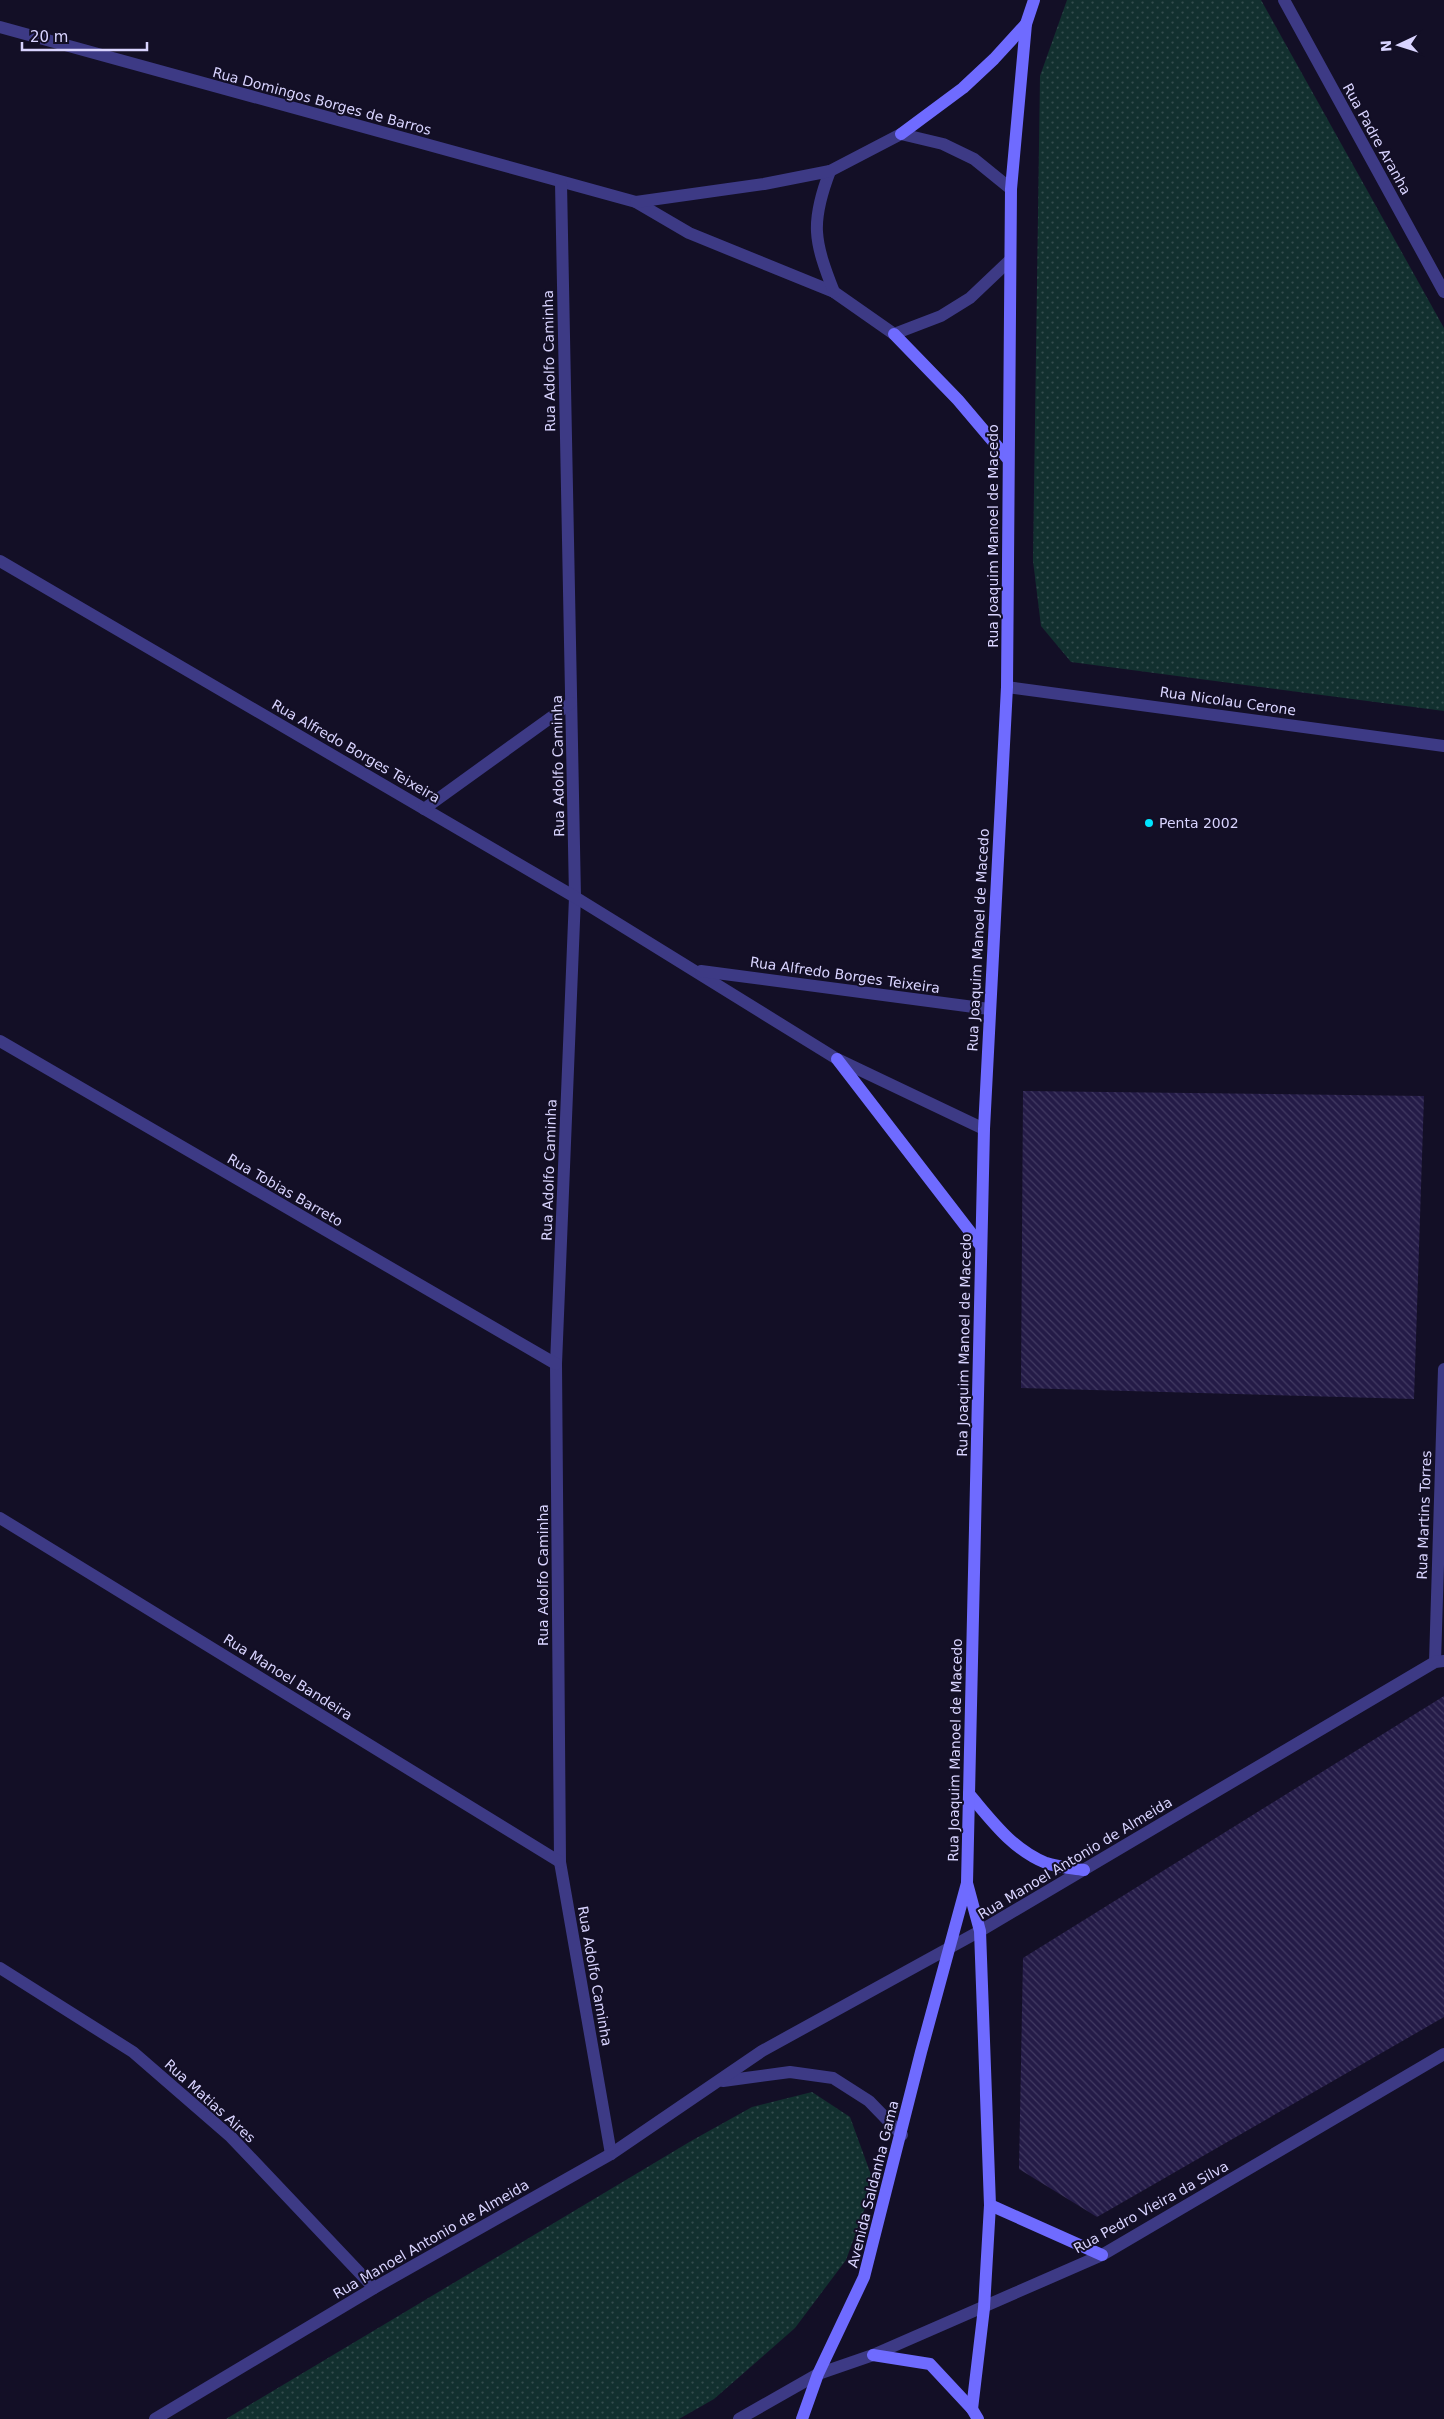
<svg xmlns="http://www.w3.org/2000/svg" width="1444" height="2419" font-family="'DejaVu Sans',sans-serif">
<defs>
<pattern id="park-dots" width="8" height="8" patternUnits="userSpaceOnUse" patternTransform="scale(1.25)"><rect width="8" height="8" fill="#12302f"/><path d="M2 2h.1M6 6h.1" fill="none" stroke="#344d4e" stroke-width="1.8" stroke-linecap="round"/></pattern>
<pattern id="building-back-hatch" width="6" height="6" patternUnits="userSpaceOnUse" patternTransform="scale(1.25)"><rect width="6" height="6" fill="#241b47"/><path d="M-1 5l2 2M0 0l6 6M5-1l2 2" fill="none" stroke="#433b63"/></pattern>
</defs>
<rect width="100%" height="100%" fill="#130f26"/>
<!-- park -->
<g fill="url(#park-dots)">
<path d="M1067,0H1261L1444,328V711L1071,662L1041,626L1033,561L1040,76Z"/>
<path d="M812,2092L850,2117L874,2183L846,2260L795,2328L714,2399L679,2419H226L691,2141L752,2107Z"/>
</g>
<!-- building -->
<g fill="url(#building-back-hatch)">
<path d="M1023,1091L1424,1096L1414,1399L1021,1388Z"/>
<path d="M1444,1696V2017L1097,2217L1019,2169L1023,1958Z"/>
</g>
<g fill="none" stroke-linecap="round" stroke-linejoin="round">
<!-- street -->
<g stroke="#3d3a85" stroke-width="12">
<path d="M1284,0L1444,292"/>
<path d="M0,27L636,202L689,233L834,292L894,334L941,316L970,298L1009,261"/>
<path d="M830,171C810,223 814,241 834,292"/>
<path d="M561,183L575,897L556,1364L560,1862L611,2154"/>
<path d="M636,202L764,184L830,171L901,134L943,144L974,159L1011,189"/>
<path d="M0,561L575,897L837,1059L984,1129"/>
<path d="M1007,687L1444,746"/>
<path d="M424,809L571,703"/>
<path d="M701,971L989,1009"/>
<path d="M0,1041L556,1364"/>
<path d="M0,1518L560,1862"/>
<path d="M1435,1662L1444,1369"/>
<path d="M0,1968L133,2052L231,2137L374,2288"/>
<path d="M723,2081L790,2072L833,2078L869,2101L902,2135"/>
<path d="M155,2419L374,2288L611,2154L762,2051L980,1931L1435,1662L1444,1661"/>
<path d="M739,2419L818,2374L873,2355L1102,2255L1444,2054"/>
</g>
<!-- secondary -->
<g stroke="#6f6bff" stroke-width="12">
<path d="M901,134L963,88L994,59L1026,24"/>
<path d="M894,334L958,400L1008,459"/>
<path d="M837,1059L981,1246"/>
<path d="M969,1794C992,1821 1012,1849 1046,1863C1057,1867 1072,1868 1084,1870"/>
<path d="M967,1883L980,1931L990,2205L984,2308L972,2409"/>
<path d="M990,2205L1102,2255"/>
<path d="M873,2355L930,2364L972,2409L978,2419"/>
<path d="M802,2419L818,2374L864,2277L921,2052L967,1883L984,1129L1007,687L1011,189L1026,24L1034,0"/>
</g>
</g>
<!-- markers -->
<circle fill="#00e5ff" stroke="#130f26" stroke-width="2" cx="1149" cy="823" r="5"/>
<g text-anchor="middle" dominant-baseline="central" stroke-width="4" stroke-linejoin="round" paint-order="stroke">
<!-- street labels -->
<g font-size="14" fill="#d9d4ff" stroke="#130f26">
<text transform="translate(322 101) rotate(15)">Rua Domingos Borges de Barros</text>
<text transform="translate(1377 139) rotate(61)">Rua Padre Aranha</text>
<text transform="translate(549 361) rotate(-91)">Rua Adolfo Caminha</text>
<text transform="translate(993 536) rotate(-90)">Rua Joaquim Manoel de Macedo</text>
<text transform="translate(1228 701) rotate(8)">Rua Nicolau Cerone</text>
<text transform="translate(356 751) rotate(30)">Rua Alfredo Borges Teixeira</text>
<text transform="translate(558 766) rotate(-91)">Rua Adolfo Caminha</text>
<text transform="translate(978 940) rotate(-87)">Rua Joaquim Manoel de Macedo</text>
<text transform="translate(845 975) rotate(8)">Rua Alfredo Borges Teixeira</text>
<text transform="translate(549 1170) rotate(-88)">Rua Adolfo Caminha</text>
<text transform="translate(285 1190) rotate(30)">Rua Tobias Barreto</text>
<text transform="translate(964 1345) rotate(-89)">Rua Joaquim Manoel de Macedo</text>
<text transform="translate(1424 1515) rotate(-88)">Rua Martins Torres</text>
<text transform="translate(543 1575) rotate(-90)">Rua Adolfo Caminha</text>
<text transform="translate(288 1677) rotate(32)">Rua Manoel Bandeira</text>
<text transform="translate(955 1750) rotate(-89)">Rua Joaquim Manoel de Macedo</text>
<text transform="translate(1075 1858) rotate(-31)">Rua Manoel Antonio de Almeida</text>
<text transform="translate(595 1976) rotate(80)">Rua Adolfo Caminha</text>
<text transform="translate(210 2101) rotate(42)">Rua Matias Aires</text>
<text transform="translate(873 2184) rotate(-76)">Avenida Saldanha Gama</text>
<text transform="translate(1151 2207) rotate(-29)">Rua Pedro Vieira da Silva</text>
<text transform="translate(431 2239) rotate(-30)">Rua Manoel Antonio de Almeida</text>
</g>
<!-- poi labels -->
<g font-size="14" fill="#d9d4ff" stroke="#130f26" text-anchor="start">
<text x="1159" y="823">Penta 2002</text>
</g>
</g>
<!-- north arrow -->
<g transform="translate(1399 45) rotate(266)" stroke="#130f26" stroke-width="4" paint-order="stroke">
<path d="M0-4L9 19L0 12L-9 19Z" fill="#d9d4ff"/>
<text y="-8" font-size="14" font-weight="bold" text-anchor="middle" fill="#d9d4ff">N</text>
</g>
<!-- scale -->
<path d="M22 42v8h125v-8" fill="none" stroke="#d9d4ff" stroke-width="2.5"/>
<text x="30" y="42" font-size="15" fill="#d9d4ff" stroke="#130f26" stroke-width="4" paint-order="stroke">20 m</text>
</svg>
